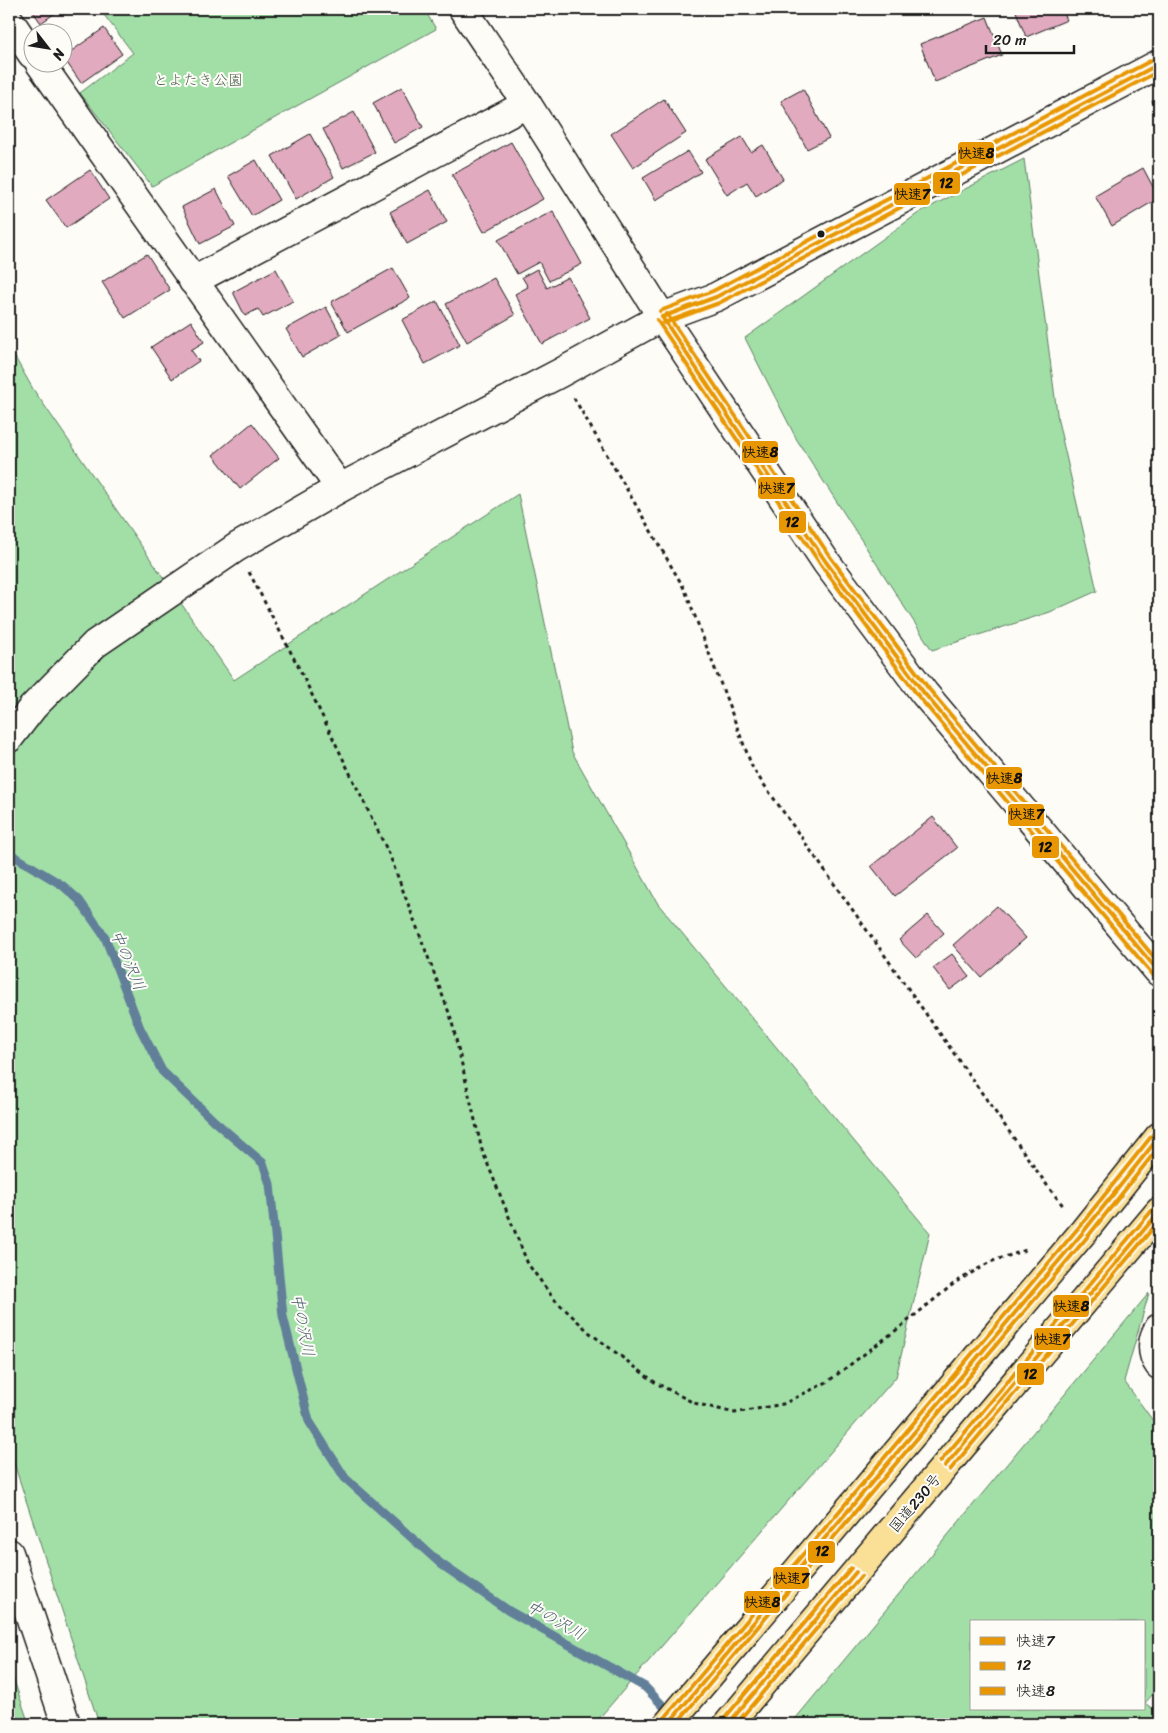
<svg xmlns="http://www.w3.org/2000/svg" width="1168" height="1733" font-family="Sriracha,'Klee One',sans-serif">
<rect width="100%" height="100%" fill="#fdfcf7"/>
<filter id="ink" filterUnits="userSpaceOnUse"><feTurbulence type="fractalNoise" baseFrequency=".02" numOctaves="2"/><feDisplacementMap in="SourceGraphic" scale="10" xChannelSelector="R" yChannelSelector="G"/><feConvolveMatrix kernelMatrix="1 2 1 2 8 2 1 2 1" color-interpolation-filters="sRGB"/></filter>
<g filter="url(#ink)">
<!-- green -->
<g fill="#a2dfa7" stroke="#5f7e62" fill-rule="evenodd">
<path d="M103,9H424L436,29L152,186L80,93L133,53L101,11Z"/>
<path d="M1024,159L1058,421L1097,591L1050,612L932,650L797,440L745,338L920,212Z"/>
<path d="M9,347L33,389L234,680L518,494L572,752L658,904L930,1233L896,1377L594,1724H99L9,1448Z"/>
<path d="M1149,1293L1124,1381L1159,1429V1687L1145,1703L1159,1714V1724H791ZM972,1622H1144V1709H972Z"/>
<path d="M9,1666L29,1724H9Z"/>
</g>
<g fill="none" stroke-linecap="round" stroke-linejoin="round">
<!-- stream -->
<path stroke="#627f99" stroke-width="9" d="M9,853L62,885L79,900L105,937L140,1028L162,1071L214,1121L263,1163L270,1184L283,1316L309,1421L345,1478L441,1564L509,1611L645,1687L672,1715"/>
</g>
<!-- building -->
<g fill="#e1aabf" stroke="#1c1c1c">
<path d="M31,9H61L41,23Z"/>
<path d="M1015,9H1062L1067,20L1026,37Z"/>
<path d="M987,17L1002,55L935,82L920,44Z"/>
<path d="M104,28L122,54L81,83L63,57Z"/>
<path d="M402,87L423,127L394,143L373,103Z"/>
<path d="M803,89L829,138L807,149L781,101Z"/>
<path d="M664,99L686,133L633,168L611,134Z"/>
<path d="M354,112L375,152L343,168L323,129Z"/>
<path d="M310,134L334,177L296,199L272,156Z"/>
<path d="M742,137L751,152L763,145L783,179L756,196L747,182L727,195L705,159Z"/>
<path d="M511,142L543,199L484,232L452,175Z"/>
<path d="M688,151L701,172L656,200L643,178Z"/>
<path d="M256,160L279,200L252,216L228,176Z"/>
<path d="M1143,168L1159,198L1112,226L1095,196Z"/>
<path d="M90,170L109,199L66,228L46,200Z"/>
<path d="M216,189L235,226L200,244L182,207Z"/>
<path d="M430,190L447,222L407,244L390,212Z"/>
<path d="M553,211L582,264L549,281L539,262L517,274L498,240Z"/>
<path d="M147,254L170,290L125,318L102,282Z"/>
<path d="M393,268L410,298L348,332L331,302Z"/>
<path d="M276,269L293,301L263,317L258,309L245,316L233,292Z"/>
<path d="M537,269L547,288L568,277L590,318L542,344L515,294L528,287L522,277Z"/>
<path d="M494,278L515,315L467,342L446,304Z"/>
<path d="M437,301L460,345L425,364L402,320Z"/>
<path d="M326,307L341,335L302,357L286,329Z"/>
<path d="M191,321L204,342L191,350L199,361L172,379L151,347Z"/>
<path d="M252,423L279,458L240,489L213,455Z"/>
<path d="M933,817L957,848L895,896L871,866Z"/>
<path d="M997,906L1026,938L981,977L953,945Z"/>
<path d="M928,915L944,933L916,958L899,940Z"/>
<path d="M952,954L969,976L950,990L933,968Z"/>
</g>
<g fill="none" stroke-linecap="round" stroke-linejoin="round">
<defs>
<g id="minor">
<path d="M463,9L527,104L662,317L826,562L924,693L1159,972"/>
<path d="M9,20L32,54"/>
<path d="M39,62L340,488"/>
<path d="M193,281L527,104"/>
<path d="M9,738L33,707L95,644L237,547L340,488L560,373L662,317L716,297L1159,64"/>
<path d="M1159,1328C1151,1339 1151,1354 1159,1365"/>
<path d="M9,1553L66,1724"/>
</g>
<g id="highway">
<path d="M668,1724L1084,1231L1159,1137"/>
<path d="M728,1724L1159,1212"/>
</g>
</defs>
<!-- minor casing -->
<use href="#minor" stroke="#1c1c1c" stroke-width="31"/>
<!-- highway casing -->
<use href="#highway" stroke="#1c1c1c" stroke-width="31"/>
<!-- path -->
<g stroke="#1c1c1c" stroke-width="3" stroke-dasharray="4 4" stroke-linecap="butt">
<path d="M1153,100L1159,121"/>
<path d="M574,398L685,590L753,769L1049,1188L1065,1208"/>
<path d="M249,572L300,670L390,856L451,1018L482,1150L528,1264L554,1299L590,1333L656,1383L694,1403L735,1413L783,1404L827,1382L899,1328L956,1282L990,1262L1029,1249"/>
</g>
<!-- minor -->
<use href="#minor" stroke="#fdfcf7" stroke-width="28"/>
<!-- highway -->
<use href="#highway" stroke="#fadf96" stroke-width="28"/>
<defs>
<g id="bus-1">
<path d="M662,317L826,562L924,693L1159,972"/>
<path d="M662,317L716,297L1159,64"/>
<path d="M945,1466L1159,1212"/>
<path d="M668,1724L1084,1231L1159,1137"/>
<path d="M728,1724L856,1572"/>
</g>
<g id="bus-2">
<path d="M657,320L821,565L919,697L1154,976"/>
<path d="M664,323L719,303L1159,71"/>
<path d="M950,1470L1159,1221"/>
<path d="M676,1724L1089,1235L1159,1147"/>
<path d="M736,1724L861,1576"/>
</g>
<g id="bus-3">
<path d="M660,311L713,291L1156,58"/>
<path d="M667,314L831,558L929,689L1159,963"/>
<path d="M940,1462L1154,1208"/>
<path d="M663,1720L1079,1227L1154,1133"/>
<path d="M723,1720L851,1568"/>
</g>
</defs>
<!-- bus-1 casing -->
<use href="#bus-1" stroke="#fdfcf7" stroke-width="8"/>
<!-- bus-2 casing -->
<use href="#bus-2" stroke="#fdfcf7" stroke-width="8"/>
<!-- bus-3 casing -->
<use href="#bus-3" stroke="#fdfcf7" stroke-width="8"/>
<!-- bus-1 -->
<use href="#bus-1" stroke="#e89703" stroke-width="4"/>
<!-- bus-2 -->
<use href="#bus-2" stroke="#e89703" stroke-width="4"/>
<!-- bus-3 -->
<use href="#bus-3" stroke="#e89703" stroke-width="4"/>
</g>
</g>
<!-- markers -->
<circle fill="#1c1c1c" stroke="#fdfcf7" stroke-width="2" cx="821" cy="234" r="4.5"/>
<g text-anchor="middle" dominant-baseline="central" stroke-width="4" stroke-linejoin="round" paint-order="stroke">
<!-- park labels -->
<g font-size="15" fill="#4b604d" stroke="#fdfcf7">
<text x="198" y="80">とよたき公園</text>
</g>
<!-- street labels -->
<g font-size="15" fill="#1c1c1c" stroke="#fdfcf7">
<text transform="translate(915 1503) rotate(-50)">国道230号</text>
</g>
<!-- water labels -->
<g font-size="16" font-style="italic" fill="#4a5e6f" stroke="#fdfcf7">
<text transform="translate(128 960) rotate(67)">中の沢川</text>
<text transform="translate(303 1325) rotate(79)">中の沢川</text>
<text transform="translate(556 1620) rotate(29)">中の沢川</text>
</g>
</g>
<g stroke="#fdfcf7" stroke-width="2">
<rect x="957" y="141" width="38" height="24" rx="5" fill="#e89703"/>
<rect x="932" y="171" width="29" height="24" rx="5" fill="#e89703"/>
<rect x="893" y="182" width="38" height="24" rx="5" fill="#e89703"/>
<rect x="741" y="440" width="38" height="24" rx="5" fill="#e89703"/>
<rect x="757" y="476" width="39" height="24" rx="5" fill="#e89703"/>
<rect x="778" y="510" width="29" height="24" rx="5" fill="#e89703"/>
<rect x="985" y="766" width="38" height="24" rx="5" fill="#e89703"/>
<rect x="1007" y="803" width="38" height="24" rx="5" fill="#e89703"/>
<rect x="1031" y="835" width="29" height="24" rx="5" fill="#e89703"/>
<rect x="1052" y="1294" width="38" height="24" rx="5" fill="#e89703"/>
<rect x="1033" y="1327" width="38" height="24" rx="5" fill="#e89703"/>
<rect x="1016" y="1362" width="29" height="24" rx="5" fill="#e89703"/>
<rect x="807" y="1540" width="29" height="24" rx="5" fill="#e89703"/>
<rect x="772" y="1566" width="38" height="24" rx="5" fill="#e89703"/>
<rect x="743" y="1590" width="38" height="24" rx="5" fill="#e89703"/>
</g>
<g font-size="14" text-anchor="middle" font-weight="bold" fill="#111">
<text x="976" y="158">快速8</text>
<text x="946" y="188">12</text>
<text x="912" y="199">快速7</text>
<text x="760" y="457">快速8</text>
<text x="776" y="493">快速7</text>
<text x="792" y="527">12</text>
<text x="1004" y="783">快速8</text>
<text x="1026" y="819">快速7</text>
<text x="1045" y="852">12</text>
<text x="1071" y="1311">快速8</text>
<text x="1052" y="1344">快速7</text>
<text x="1030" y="1379">12</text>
<text x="822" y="1556">12</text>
<text x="791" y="1583">快速7</text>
<text x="762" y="1607">快速8</text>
</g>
<!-- margin -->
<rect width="1168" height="1733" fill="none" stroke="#fdfcf7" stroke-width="30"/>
<rect x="15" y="15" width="1138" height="1703" fill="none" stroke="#1c1c1c" stroke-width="2" filter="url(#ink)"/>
<!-- legend -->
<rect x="970" y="1620" width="175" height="90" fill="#fdfcf7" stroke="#a3a29f"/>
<rect x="980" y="1637" width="25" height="8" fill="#e89703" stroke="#a3a29f"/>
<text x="1016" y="1646" font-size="15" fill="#1c1c1c">快速7</text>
<rect x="980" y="1662" width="25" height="8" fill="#e89703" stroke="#a3a29f"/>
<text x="1016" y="1670" font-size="15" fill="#1c1c1c">12</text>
<rect x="980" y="1687" width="25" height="8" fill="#e89703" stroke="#a3a29f"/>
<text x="1016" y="1696" font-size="15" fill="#1c1c1c">快速8</text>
<!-- north arrow -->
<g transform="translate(48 48) rotate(121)"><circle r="24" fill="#fdfcf7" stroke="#a3a29f"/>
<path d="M0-4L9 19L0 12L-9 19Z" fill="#1c1c1c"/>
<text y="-8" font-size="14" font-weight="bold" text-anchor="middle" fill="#1c1c1c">N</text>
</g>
<!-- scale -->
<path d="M986 45v8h88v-8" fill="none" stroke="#1c1c1c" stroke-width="2.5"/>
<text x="993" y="45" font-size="15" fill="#1c1c1c" stroke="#fdfcf7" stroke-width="4" paint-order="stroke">20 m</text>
</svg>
